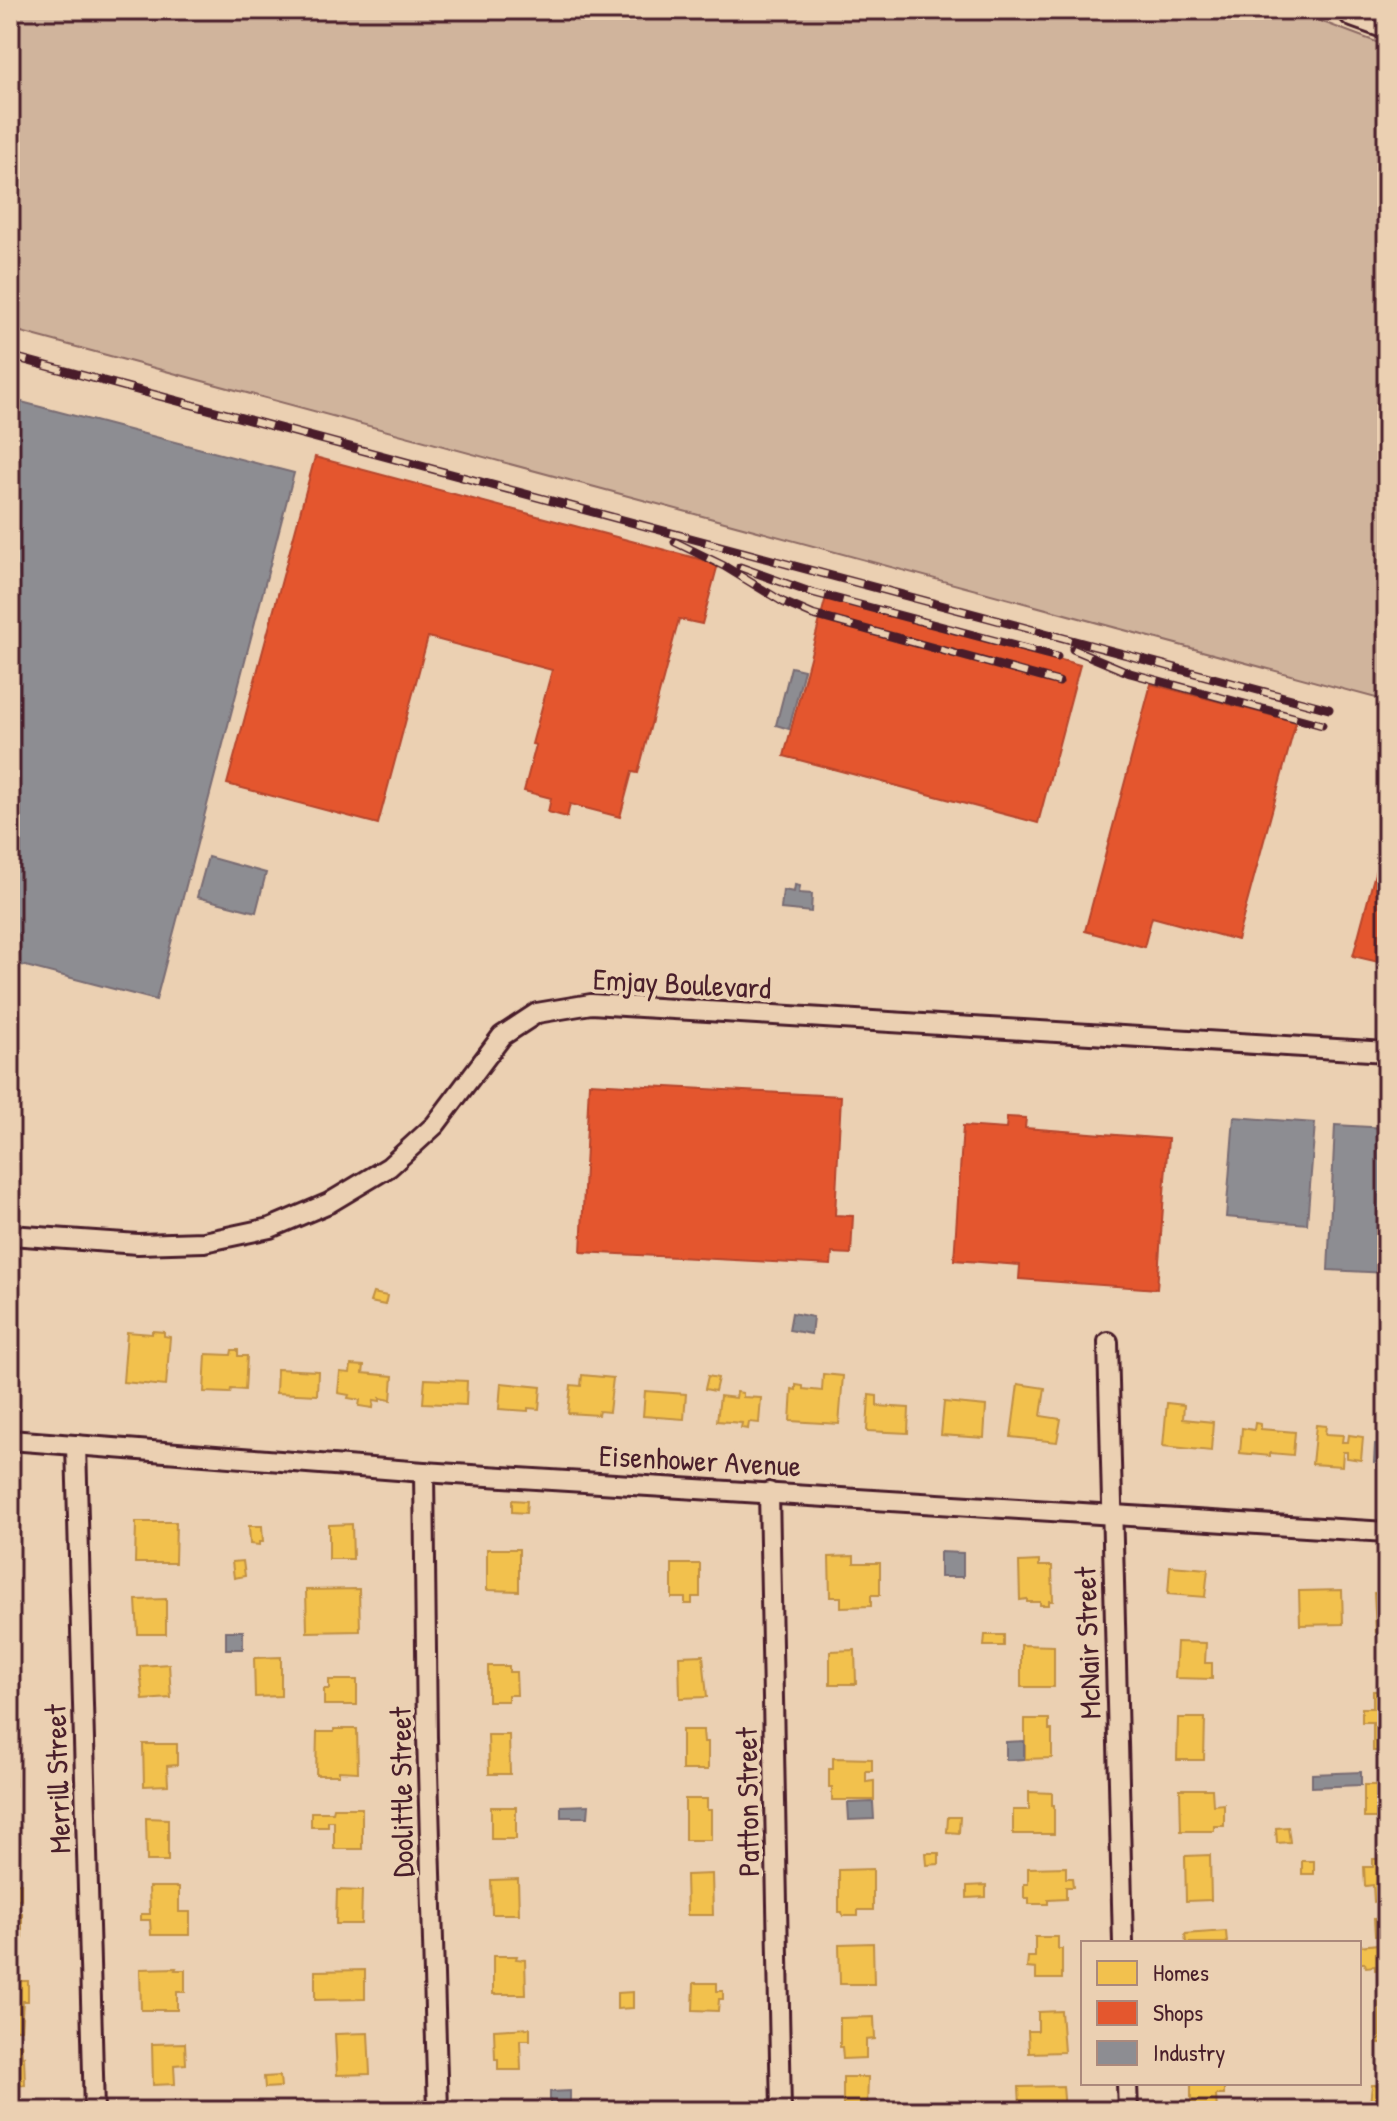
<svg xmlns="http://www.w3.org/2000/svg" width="1397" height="2121" font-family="'Patrick Hand',sans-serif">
<rect width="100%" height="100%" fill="#ebd0b2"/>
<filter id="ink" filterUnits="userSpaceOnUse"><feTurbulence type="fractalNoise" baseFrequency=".0125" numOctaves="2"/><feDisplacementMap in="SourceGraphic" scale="16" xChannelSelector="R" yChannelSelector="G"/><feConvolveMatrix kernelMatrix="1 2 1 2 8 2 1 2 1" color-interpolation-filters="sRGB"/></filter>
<g filter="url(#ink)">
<!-- green -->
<path fill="#d0b49c" stroke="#8d6a64" stroke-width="2" d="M10,10H1291L1387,46V701L10,329Z"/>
<!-- homes -->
<g fill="#f2c14e" stroke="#c09044" stroke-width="2">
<path d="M373,1293L387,1296L385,1305L370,1302Z"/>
<path d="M10,1329L16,1330L12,1374L10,1373Z"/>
<path d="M152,1331L164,1332V1336L170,1337L166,1386L123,1382L127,1332L152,1334Z"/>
<path d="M232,1350H238V1356H247L245,1390L231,1389L230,1393L204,1392L206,1354L231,1355Z"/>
<path d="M351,1365L364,1366L363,1373L393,1376L391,1400L380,1398V1401L374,1400L373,1408L359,1406L360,1400L348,1398L349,1395L338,1393L340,1372L350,1373Z"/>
<path d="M277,1369L318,1371L317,1395L276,1393Z"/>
<path d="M823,1374L843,1376L839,1424L790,1421L792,1389L796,1390V1385L803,1386V1389L822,1391Z"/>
<path d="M582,1375L613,1378L609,1412L599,1411L598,1415L568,1413L571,1385L581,1386Z"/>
<path d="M708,1376L718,1378L715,1391L705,1389Z"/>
<path d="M425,1379L467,1381L466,1405L423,1403Z"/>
<path d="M501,1383L541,1387L539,1409L528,1408V1411L499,1409Z"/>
<path d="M1018,1384L1045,1388L1041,1416L1061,1419L1057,1442L1011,1437Z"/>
<path d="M645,1391L686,1394L684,1419L643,1416Z"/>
<path d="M737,1392L743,1393V1397L761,1398L759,1423L749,1422L748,1429L741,1428L742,1423L717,1421L720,1396L736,1398Z"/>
<path d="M869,1395L877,1396V1406L909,1408L908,1433L867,1431Z"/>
<path d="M944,1402L986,1406L984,1438L941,1435Z"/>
<path d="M1167,1403L1184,1405L1183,1419L1213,1422L1211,1451L1163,1446Z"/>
<path d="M1255,1423L1261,1424V1429L1295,1432L1293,1455L1270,1453V1456L1240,1453L1242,1428L1254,1430Z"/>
<path d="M1316,1425L1326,1426L1325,1434L1343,1435L1342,1442H1348L1349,1435L1363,1437L1361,1460L1347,1458V1452H1343L1342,1466L1312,1464Z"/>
<path d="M512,1500L527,1501L526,1513L512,1512Z"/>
<path d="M136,1522H176L175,1563H135Z"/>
<path d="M352,1524L353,1559H329V1525Z"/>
<path d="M249,1526H262L263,1542H259V1545L250,1544Z"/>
<path d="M487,1549H519V1591L487,1590Z"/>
<path d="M854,1556V1563H880V1595H871V1606L841,1607V1597H830L829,1557Z"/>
<path d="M243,1561L245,1576L234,1578L232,1562Z"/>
<path d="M1039,1561V1566H1052L1053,1601H1049V1605H1040V1602H1027V1599L1020,1600L1019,1562Z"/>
<path d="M672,1564H700V1597H692V1604H685V1598H672Z"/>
<path d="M1170,1566L1208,1569L1205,1597L1168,1594Z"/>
<path d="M359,1589L360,1631L307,1632L306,1590Z"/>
<path d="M1342,1590L1343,1624L1300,1625L1299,1591Z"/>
<path d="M1374,1593H1387V1632H1376Z"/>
<path d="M166,1599V1634H138L136,1600Z"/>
<path d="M985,1635H1004V1646H984Z"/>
<path d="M1177,1642L1206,1643L1205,1663H1212V1679L1175,1678Z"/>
<path d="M1021,1645L1054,1646V1687H1021Z"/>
<path d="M855,1650L856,1684H830V1651Z"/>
<path d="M703,1655L707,1697L680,1698L679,1656Z"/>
<path d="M281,1657V1696L255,1697L254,1658Z"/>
<path d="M169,1664L171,1698L143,1700L140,1666Z"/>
<path d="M488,1666H509V1672H516L517,1695H508V1701H488Z"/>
<path d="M10,1671L11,1683H13L14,1711H10Z"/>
<path d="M329,1680H357V1705H324V1689H329Z"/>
<path d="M1373,1691H1387V1751H1373V1722H1362V1708H1373Z"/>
<path d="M1178,1718H1205L1204,1760H1177Z"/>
<path d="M1025,1719H1049V1730H1052V1758L1025,1759Z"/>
<path d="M334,1729H357L358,1772L339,1771V1775H316L317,1732H334Z"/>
<path d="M682,1730H703L704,1742H708V1770H682Z"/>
<path d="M488,1735H509L510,1774H489Z"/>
<path d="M143,1744H177V1765L167,1766L168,1785L144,1786Z"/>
<path d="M10,1745H14L15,1786L10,1787Z"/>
<path d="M833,1758L872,1759V1771H866V1782L874,1781V1800H832V1787H829V1769H833Z"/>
<path d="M1364,1785H1387V1825H1378L1379,1818H1364Z"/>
<path d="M1180,1789H1212L1213,1805L1224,1804V1826H1214V1831H1181Z"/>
<path d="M1029,1792L1052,1793V1805H1054V1834H1013V1810H1029Z"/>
<path d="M685,1799H707V1810H711V1840H685Z"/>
<rect x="491" y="1807" width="25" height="32"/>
<path d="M334,1808H362V1849H334V1821H328V1827H311V1812H333Z"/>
<path d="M15,1815L16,1858H10V1816Z"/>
<path d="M948,1817H960L959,1833L947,1832Z"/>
<path d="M146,1818L168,1819V1861H147Z"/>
<path d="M1288,1827L1290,1842L1277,1843L1276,1828Z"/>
<path d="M926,1853H939V1864L927,1865Z"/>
<path d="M1210,1855L1211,1900L1186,1901L1185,1856Z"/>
<path d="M1373,1859H1387V1901L1374,1902L1373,1885L1365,1886L1364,1867H1373Z"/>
<rect x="1302" y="1861" width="12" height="13"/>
<path d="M1066,1867V1878H1072L1073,1887H1066V1899L1048,1900V1904H1029V1898H1024V1884H1028V1868Z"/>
<path d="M873,1869V1910H858V1916H843L842,1912H839V1870Z"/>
<path d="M712,1874L713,1915H687L686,1875Z"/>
<path d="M518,1879L519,1914H492L491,1880Z"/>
<path d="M21,1883V1899H18V1913H22V1947H10V1884Z"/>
<path d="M986,1885V1897L967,1898V1886Z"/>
<path d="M149,1887H179V1912H190V1935H151L150,1920H141V1914H150Z"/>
<path d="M337,1890L362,1891L361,1924H336Z"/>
<path d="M1387,1918V1969L1375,1970V1966L1366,1967L1365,1963H1360L1359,1946L1378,1944L1377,1936H1375L1374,1919Z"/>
<path d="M1226,1931L1227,1943H1186L1185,1934Z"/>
<path d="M1035,1937H1058V1949H1062V1979H1036V1969L1027,1968L1028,1957H1035Z"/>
<path d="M873,1943L874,1984H840L839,1944Z"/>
<path d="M493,1956H517L516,1959L525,1960L526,1994H493Z"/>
<path d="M176,1968L175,1970H185V1992H177V2010H141L140,1969Z"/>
<path d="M20,1970V1981H28V2001H23L21,2029H10V1971Z"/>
<path d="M365,1970V1999L315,2000V1971Z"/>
<path d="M694,1983H717V1991H723V1999H719L718,2011L693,2010Z"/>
<path d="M633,1992V2008L617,2009V1993Z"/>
<rect x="1379" y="2002" width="8" height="41"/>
<path d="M1061,2011L1064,2052L1029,2053L1028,2031H1038V2012Z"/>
<path d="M874,2017L875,2039L866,2040V2058L843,2059L842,2047H840V2018Z"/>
<path d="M530,2028V2040H520L521,2070H498V2059H495L494,2030Z"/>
<path d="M368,2033L370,2074L337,2075L335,2034Z"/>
<path d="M185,2043L186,2064L174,2065L175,2084L153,2085L152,2044Z"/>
<path d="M10,2044H21L22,2057L24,2056L25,2085L10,2086Z"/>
<path d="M280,2076L281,2087L265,2088L264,2077Z"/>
<path d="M843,2077H868L867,2110L876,2111H843Z"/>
<path d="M1380,2082H1387V2111H1385L1384,2104H1370L1372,2085H1380Z"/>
<path d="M1191,2083H1224V2095H1216L1217,2111H1191Z"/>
<path d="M1063,2086L1065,2111H1028V2106H1020L1019,2087Z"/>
<rect x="497" y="2104" width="41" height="7"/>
<path d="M369,2108V2111H328V2109Z"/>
</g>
<!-- shops -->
<g fill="#e4572e" stroke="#b6462d" stroke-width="2">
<path d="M315,457L718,564L702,624L679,619L638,773L632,772L620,817L570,804L567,817L548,812L551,798L524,791L536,745L532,744L552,670L428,637L378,824L227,784Z"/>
<path d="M826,597L1080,665L1038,823L784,756Z"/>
<path d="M1151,684L1296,722L1237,940L1152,917L1144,947L1085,931Z"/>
<path d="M1387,828V964L1353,956Z"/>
<path d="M589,1083L841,1096L835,1215L853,1216L851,1254L832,1253L831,1265L581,1252Z"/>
<path d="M1007,1117L1026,1118L1025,1128L1168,1139L1157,1289L1019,1279L1020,1265L954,1260L963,1126L1006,1129Z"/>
</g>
<!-- industry -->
<g fill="#8d8d92" stroke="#796c73" stroke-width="2">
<path d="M10,399L294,473L156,1000L10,962Z"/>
<path d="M791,667L804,670L789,729L776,725Z"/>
<path d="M208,857L266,873L256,912L197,897Z"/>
<path d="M795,885L800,886L799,893L812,894L811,912L781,909L783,890L794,892Z"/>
<path d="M1234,1117L1315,1123L1307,1224L1226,1217Z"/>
<path d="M1335,1125L1387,1128V1273L1328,1270Z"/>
<path d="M792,1313L813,1317L811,1334L789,1330Z"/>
<path d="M1375,1444L1387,1445V1463L1374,1462Z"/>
<path d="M940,1552L963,1553V1577H940Z"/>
<rect x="226" y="1631" width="17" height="18"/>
<path d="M1024,1741V1759L1006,1760V1742Z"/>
<path d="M1361,1772V1785L1312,1787V1774Z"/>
<path d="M873,1802L874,1819L849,1820L848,1803Z"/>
<path d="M589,1805L588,1817H561V1806Z"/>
<path d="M570,2091V2107H550V2092Z"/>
</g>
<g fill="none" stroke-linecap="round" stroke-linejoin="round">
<defs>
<g id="street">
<path d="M10,1235L138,1244L204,1242L270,1228L329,1203L389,1167L435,1125L502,1036L537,1013L591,1004L1387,1052"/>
<path d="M1108,1342L1123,1943"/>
<path d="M10,1440L424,1472L1387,1532"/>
<path d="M76,1445L94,2111"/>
<path d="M424,1472L427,1737L438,2111"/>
<path d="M769,1492L781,2111"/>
<path d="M1127,2083L1128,2111"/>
</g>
<path id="highway" d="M1356,10L1387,21"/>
</defs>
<!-- street casing -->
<use href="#street" stroke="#4a1f2b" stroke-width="24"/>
<!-- highway casing -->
<use href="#highway" stroke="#4a1f2b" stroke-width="40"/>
<!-- street -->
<use href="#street" stroke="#ebd0b2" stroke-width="18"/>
<!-- highway -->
<use href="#highway" stroke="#ebd0b2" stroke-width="34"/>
<defs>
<g id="rail">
<path d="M10,356L1329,709"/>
<path d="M675,542L724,566L783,602L813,615L1059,682"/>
<path d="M740,567L807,591L1057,657"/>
<path d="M1073,649L1130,673L1322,725"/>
</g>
</defs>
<!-- rail casing -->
<use href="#rail" stroke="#4a1f2b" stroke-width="9"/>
<!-- rail -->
<use href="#rail" stroke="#ebd0b2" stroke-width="6" stroke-dasharray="18" stroke-linecap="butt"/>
</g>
</g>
<g text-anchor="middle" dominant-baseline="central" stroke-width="8" stroke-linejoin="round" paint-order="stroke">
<!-- street labels -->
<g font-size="30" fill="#4a1f2b" stroke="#ebd0b2">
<text transform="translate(682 983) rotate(3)">Emjay Boulevard</text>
<text transform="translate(700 1460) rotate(3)">Eisenhower Avenue</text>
<text transform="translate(1087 1643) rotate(-92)">McNair Street</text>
<text transform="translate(57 1779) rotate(-92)">Merrill Street</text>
<text transform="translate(401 1792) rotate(-91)">Doolittle Street</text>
<text transform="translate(747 1802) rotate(-91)">Patton Street</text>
</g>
</g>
<!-- margin -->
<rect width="1397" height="2121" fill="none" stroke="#ebd0b2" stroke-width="40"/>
<rect x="20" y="20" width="1357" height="2081" fill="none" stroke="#4a1f2b" stroke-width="3" filter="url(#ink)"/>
<!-- legend -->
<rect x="1081" y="1941" width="280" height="144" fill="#ebd0b2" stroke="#ab897c" stroke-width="2"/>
<rect x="1097" y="1961" width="40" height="24" fill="#f2c14e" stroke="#ab897c" stroke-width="2"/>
<text x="1153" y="1981" font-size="24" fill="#4a1f2b">Homes</text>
<rect x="1097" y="2001" width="40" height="24" fill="#e4572e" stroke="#ab897c" stroke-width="2"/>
<text x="1153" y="2021" font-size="24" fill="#4a1f2b">Shops</text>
<rect x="1097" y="2041" width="40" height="24" fill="#8d8d92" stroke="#ab897c" stroke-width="2"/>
<text x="1153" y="2061" font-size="24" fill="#4a1f2b">Industry</text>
</svg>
